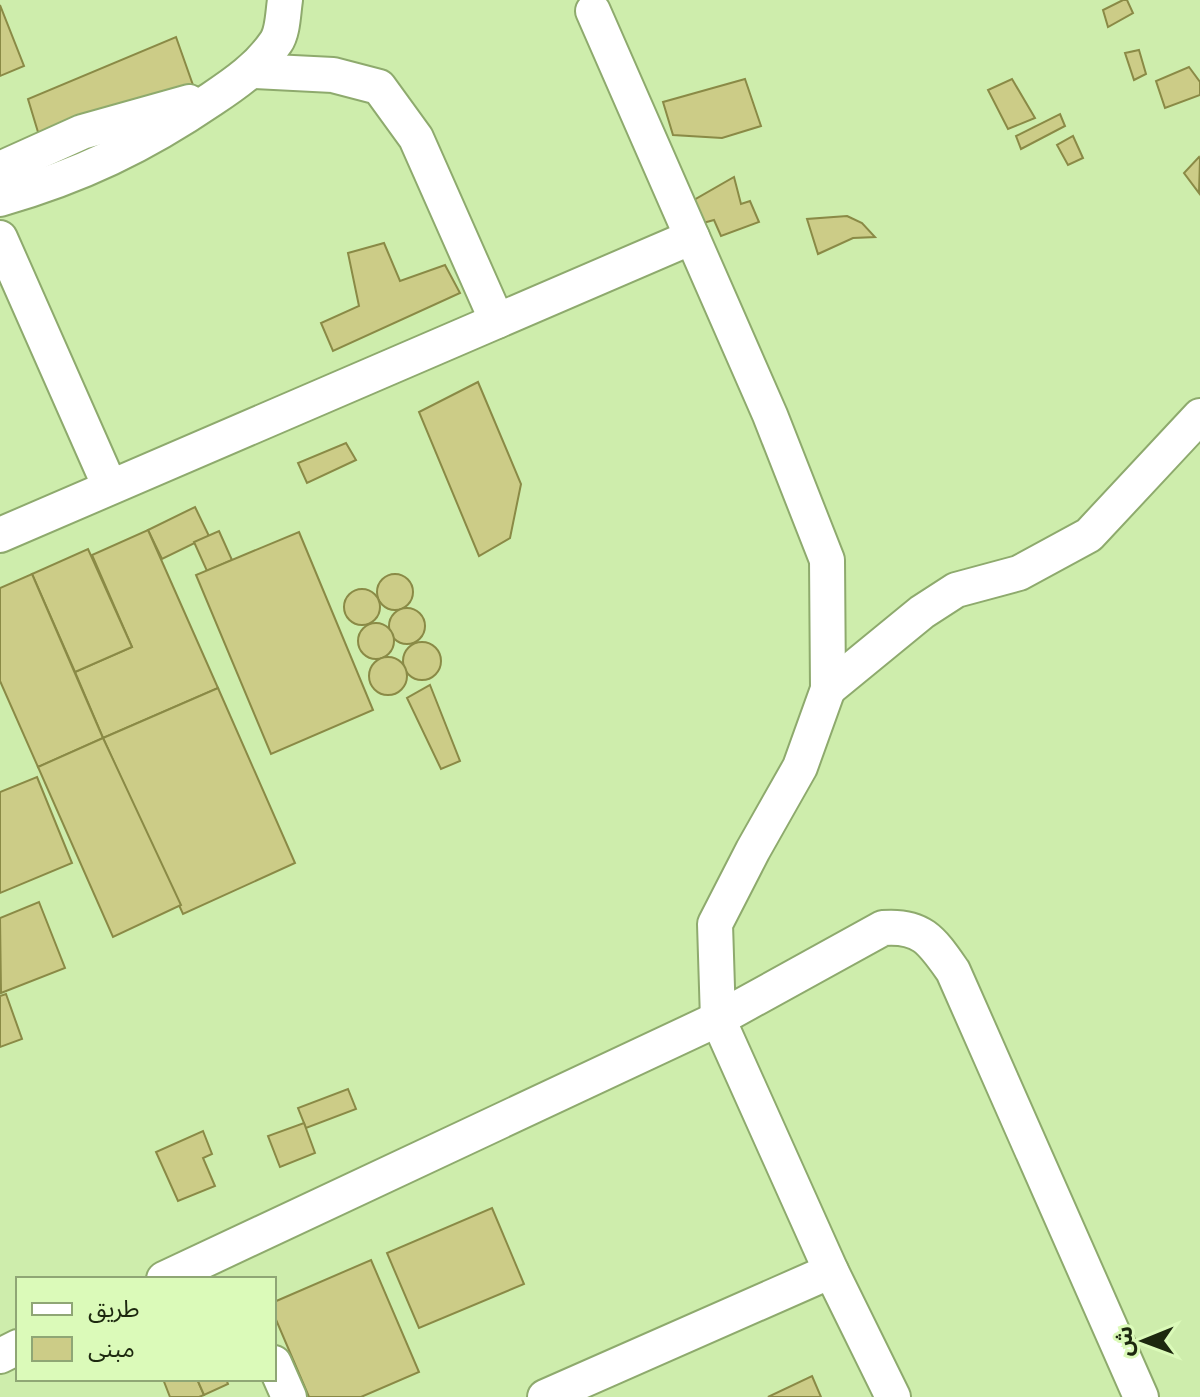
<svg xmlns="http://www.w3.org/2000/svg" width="1200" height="1397" font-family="'Noto Sans','Noto Sans Arabic',sans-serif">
<rect width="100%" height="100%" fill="#ceedac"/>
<!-- building -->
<g fill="#cccc87" stroke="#8a8a46" stroke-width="2">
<path d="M1123,0H1127L1133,13L1108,27L1103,10Z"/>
<path d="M0,5L24,66L0,76Z"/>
<path d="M176,37L194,88L41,142L28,99Z"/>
<path d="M1139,50L1146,74L1134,80L1125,53Z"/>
<path d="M1189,67L1200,82V95L1165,108L1156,81Z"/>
<path d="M745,79L761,126L722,138L673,135L663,102Z"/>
<path d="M1012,79L1035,118L1008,129L988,90Z"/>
<path d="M1060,114L1065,126L1021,149L1016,136Z"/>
<path d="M1073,136L1083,158L1068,165L1057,145Z"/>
<path d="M1199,157L1200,159L1199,193L1184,173Z"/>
<path d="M734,177L741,204L750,201L759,222L721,236L714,220L703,223L694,200Z"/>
<path d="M847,216L862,223L875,237L853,238L818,254L807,219Z"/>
<path d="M384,243L400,281L445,265L460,293L333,351L321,323L359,306L348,253Z"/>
<path d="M478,382L521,484L510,538L479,556L419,412Z"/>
<path d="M346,443L356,460L307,483L298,463Z"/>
<path d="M195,507L209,536L162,559L148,530Z"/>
<path d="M148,530L218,688L103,738L75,672L132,647L92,555Z"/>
<path d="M219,531L232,560L207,571L194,542Z"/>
<path d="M299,532L373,710L271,754L196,575Z"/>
<path d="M88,549L132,647L75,672L32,574Z"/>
<circle cx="395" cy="592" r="18"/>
<path d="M32,574L103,738L38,767L0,681V588Z"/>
<circle cx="362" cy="607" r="18"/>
<circle cx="407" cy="626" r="18"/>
<circle cx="376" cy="641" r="18"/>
<circle cx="422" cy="661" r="19"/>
<circle cx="388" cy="676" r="19"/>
<path d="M430,685L460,761L441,769L407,698Z"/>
<path d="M218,688L295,863L183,914L103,738Z"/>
<path d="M103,738L181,905L113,937L38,767Z"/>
<path d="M37,777L72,863L0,893V792Z"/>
<path d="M39,902L65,968L1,993L0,918Z"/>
<path d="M6,994L22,1039L0,1047V996Z"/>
<path d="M348,1089L356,1109L306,1128L298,1108Z"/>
<path d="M304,1123L315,1153L280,1167L268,1136Z"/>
<path d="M203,1131L212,1154L203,1158L215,1186L178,1201L156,1152Z"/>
<path d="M492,1208L524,1284L419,1328L387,1253Z"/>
<path d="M371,1260L419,1372L361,1397H309L274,1315V1302Z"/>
<path d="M812,1376L821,1397H768Z"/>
<path d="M163,1379H197L204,1395L199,1397H170Z"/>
<path d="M197,1379H226L228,1384L204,1395Z"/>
</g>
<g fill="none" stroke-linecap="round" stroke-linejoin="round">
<defs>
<g id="minor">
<path d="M593,11L770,415L827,560L828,689L800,767L753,850L715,924L718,1019L831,1271L893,1397"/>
<path d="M252,71L333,75L379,87L416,138L497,321"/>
<path d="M0,169L82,132L189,102"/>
<path d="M0,199C80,176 143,146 212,99C236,83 259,67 276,42C283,32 283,13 285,0"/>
<path d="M0,238L110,487"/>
<path d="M0,535L692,237"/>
<path d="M828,689L922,612L956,590L1019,573L1089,535L1200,416"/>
<path d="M164,1279L718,1019L883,928C922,925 932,941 953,971L1141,1397"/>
<path d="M0,1356L18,1347"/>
<path d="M274,1363L289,1397"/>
<path d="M545,1397L831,1271"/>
</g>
</defs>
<!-- minor casing -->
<use href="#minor" stroke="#8eaa6d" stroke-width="38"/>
<!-- minor -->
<use href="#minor" stroke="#fff" stroke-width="34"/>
</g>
<!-- legend -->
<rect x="16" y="1277" width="260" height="104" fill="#dbfab9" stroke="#8fa675" stroke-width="2"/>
<rect x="32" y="1303" width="40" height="12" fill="#ffffff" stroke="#8fa675" stroke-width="2"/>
<text x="88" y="1317" font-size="24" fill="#1d280f">طريق</text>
<rect x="32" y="1337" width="40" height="24" fill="#cccc87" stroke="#8fa675" stroke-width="2"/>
<text x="88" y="1357" font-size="24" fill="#1d280f">مبنى</text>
<!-- north arrow -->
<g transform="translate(1144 1341) rotate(269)" stroke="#dbfab9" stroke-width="6" paint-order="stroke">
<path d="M0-6L14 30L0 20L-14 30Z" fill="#1d280f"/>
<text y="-12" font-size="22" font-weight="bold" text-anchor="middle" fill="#1d280f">ش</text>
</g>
</svg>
